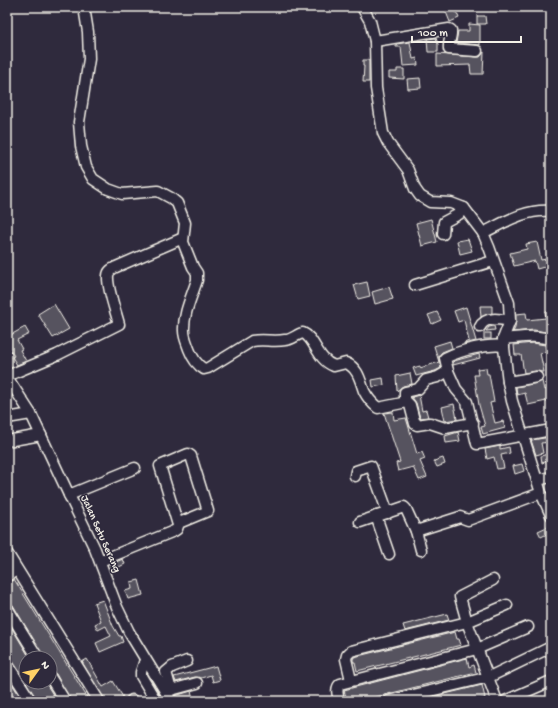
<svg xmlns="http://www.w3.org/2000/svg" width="558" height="708" font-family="'Gochi Hand',sans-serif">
<rect width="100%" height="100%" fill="#2f2a3d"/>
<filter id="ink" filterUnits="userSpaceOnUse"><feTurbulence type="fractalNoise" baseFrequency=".025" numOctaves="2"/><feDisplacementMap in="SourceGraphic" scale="8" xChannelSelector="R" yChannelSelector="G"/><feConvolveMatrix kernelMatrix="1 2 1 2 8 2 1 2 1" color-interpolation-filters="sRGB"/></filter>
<g filter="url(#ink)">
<!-- building -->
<g fill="#56525f" stroke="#f4f1e8">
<path d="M444,7H454L459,18L450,22Z"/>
<path d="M477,16H485L486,24H477Z"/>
<path d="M469,24L480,25V45L456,43L458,31H469Z"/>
<path d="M436,38L438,44V52H428L427,39Z"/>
<path d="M410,42L413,59L417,58L418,65L403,66L401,47H396V44Z"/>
<path d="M484,52L483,74H471L470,65L437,66V54L477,57H480Z"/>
<path d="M363,60H369V82H363L364,66H363Z"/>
<path d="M397,69H404V79L389,78V72H397Z"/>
<path d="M420,78L421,88L408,89L407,79Z"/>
<path d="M431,219L437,242L422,246L416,223Z"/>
<path d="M468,239L472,251L460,254L457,241Z"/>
<path d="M537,242L541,260L551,258V265L537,269L535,261L514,266L510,253L527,249L526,244Z"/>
<path d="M367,282L370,296L358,299L354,285Z"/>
<path d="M389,287L393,299L375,304L372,292Z"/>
<path d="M54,304L69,329L53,338L38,314Z"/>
<path d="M480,306H492V313L481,317Z"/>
<path d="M466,307L476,341L464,344V343L469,341L464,320L458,322L454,311Z"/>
<path d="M437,312L441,320L432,324L428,315Z"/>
<path d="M545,312H551V333L534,330L513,332L515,328L516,314L526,313L527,320L546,318Z"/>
<path d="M494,326L495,330L486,331L489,327Z"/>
<path d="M25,327L29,334L17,340L22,349L20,350L26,361L17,365L12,357L14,356L7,344V337Z"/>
<rect x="484" y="333" width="7" height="6"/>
<path d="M450,341L452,348L442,352L439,356L441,368L435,371L416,376L413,368L420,366V368L439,362L434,346Z"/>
<path d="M533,343L545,345L546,352L540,353L544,372H542L536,371L524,373L521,355H515L514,345Z"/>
<path d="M479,354L480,358L453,365V362L454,361Z"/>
<path d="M486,368L487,374H489L494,402L490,403L495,423L503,421L505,428L483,434L481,427L485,426L479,405L474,375H478L477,369Z"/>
<path d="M410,373L412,384L403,386L397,391L396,376Z"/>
<path d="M383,378L384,385L373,387L372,380Z"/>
<path d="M542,381L544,390L551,389V400L528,405L525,393L517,395L516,387L538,383Z"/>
<path d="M419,395L422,411L426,410L428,417L420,418L416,403L412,397Z"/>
<path d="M454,404L457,419L445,421L442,407Z"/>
<path d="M393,412L394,420L406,418L417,454L422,452L425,459L420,461L427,477L419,480L413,467L398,471L396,463L400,462L384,413Z"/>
<path d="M458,432L460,441L446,443L445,436Z"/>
<path d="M551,437V442L541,443L543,453L536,455L531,440Z"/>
<path d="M500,446V449L509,447L510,453L501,455L504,468L497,469L494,457L487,459L485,449Z"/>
<path d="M551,453V460L542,463L541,456Z"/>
<path d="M443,458L445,464L437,467L434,461Z"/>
<path d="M522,464L524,471L515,474L513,466Z"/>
<path d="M549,526L551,532L541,537L538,531Z"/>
<path d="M123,559L125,564L113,570L111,564Z"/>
<path d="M14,579L87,697L90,701H71L56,674L50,670V658H44L13,605L7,602V584Z"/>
<path d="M139,580L143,595L128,599L125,591L132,589L131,582Z"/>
<path d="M103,600L113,626L119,636H121L123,642L100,652L96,643L111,636L106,626L98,630L95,624L101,621L94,603Z"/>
<path d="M447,614L449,620L405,631L403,625Z"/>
<path d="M7,620L30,658H26V681L12,660L7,658Z"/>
<path d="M455,632L457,639H459L461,645L357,671L355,662H353V659L354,657Z"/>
<path d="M467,658L469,667L474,665L476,672L360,701H347L344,690Z"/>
<path d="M87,659L103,687L113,681L123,697L116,701H105L82,662Z"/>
<path d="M216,666L220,680L213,682L211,675L201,678L195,677L176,682L174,677Z"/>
<path d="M7,676L23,701H7Z"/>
<path d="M26,682H45L57,701H37Z"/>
<path d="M482,685L485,698L475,701H416Z"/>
<path d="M191,691L193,698L177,701L175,696Z"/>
</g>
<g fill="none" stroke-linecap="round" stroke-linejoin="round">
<defs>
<g id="minor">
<path d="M84,7L88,32L89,59L79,122L81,146L86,167L93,179L108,189L122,194L158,191L171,198L177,203L185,223L183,242L193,267L197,273V280C192,296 183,314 184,331C184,337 187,343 189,349C192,357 197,365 204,369L208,368L252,341C263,339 274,342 285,340C292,340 297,334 303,333C315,338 317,360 334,366L346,363C358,368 360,380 364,391C367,397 373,404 378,408L407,402L410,405L415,424L417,425L430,423L445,428L473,423"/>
<path d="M362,7L370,21L375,41L376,88L383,133L388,143L408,170L415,189L420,196L430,202L451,203L464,208L483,233L489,247L509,303L510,321L503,339L508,382L512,401L541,493L551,515"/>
<path d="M375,41L449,29L451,30C452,36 448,42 449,49L477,51"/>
<path d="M483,233C505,222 525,209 551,211"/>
<path d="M443,234L444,222L459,214L464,208"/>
<path d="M415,285L493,261"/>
<path d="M480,327C485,316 500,319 510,321"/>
<path d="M503,339C518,338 537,334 551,340"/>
<path d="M504,346C486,344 461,350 445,358L448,371L456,389L467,402L477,444L551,430"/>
<path d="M7,376L57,355L119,324C116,312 107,288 108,276C108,271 112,269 116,267L183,238"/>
<path d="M7,377L31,414L69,495L95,549L117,607L129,632L171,701"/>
<path d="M508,382L537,377"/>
<path d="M405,402V392L418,389L426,380L438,377L448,371"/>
<path d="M7,418L31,414"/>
<path d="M7,441L41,435"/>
<path d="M355,476L356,471L371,466L388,513"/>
<path d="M537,480L551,477"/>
<path d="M69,495L135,468"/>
<path d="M376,516L389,554"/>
<path d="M360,522L404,507L406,509L416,531L460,517L468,520L541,493"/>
<path d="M416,531L421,550"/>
<path d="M7,553L99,701"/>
<path d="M100,561L174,531L177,529L179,523L208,511L191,456L188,454L160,466L178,525"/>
<path d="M7,576L17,570"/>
<path d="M493,580L460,597L467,622L497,701"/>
<path d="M7,608L38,658"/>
<path d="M145,660L141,672V676L156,701"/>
<path d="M7,664L31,701"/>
<path d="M50,677L65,701"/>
<path d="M351,680L346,659L347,655L351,651L467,622L507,605"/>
<path d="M171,690L166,672L172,667L187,661"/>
<path d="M166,693L171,690L197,683"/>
<path d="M131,701L132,700"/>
<path d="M339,701C338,695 335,689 340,684L477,649L528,627"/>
<path d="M388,701L489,677L551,647"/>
<path d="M505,701L551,681"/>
</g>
</defs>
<!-- minor casing -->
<use href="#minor" stroke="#f4f1e8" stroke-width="13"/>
<!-- minor -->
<use href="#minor" stroke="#2f2a3d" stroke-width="10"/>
</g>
</g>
<g text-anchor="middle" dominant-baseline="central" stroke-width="3" stroke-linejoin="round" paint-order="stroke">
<!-- street labels -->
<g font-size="11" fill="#f4f1e8" stroke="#2f2a3d">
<text transform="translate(100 534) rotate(66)">Jalan Setu Serang</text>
</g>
</g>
<!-- margin -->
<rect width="558" height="708" fill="none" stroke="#2f2a3d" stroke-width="24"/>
<rect x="12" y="12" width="534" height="684" fill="none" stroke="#f4f1e8" stroke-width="1.5" filter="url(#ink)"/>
<!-- north arrow -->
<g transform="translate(38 670) rotate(57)"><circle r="19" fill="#2f2a3d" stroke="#7e7a81"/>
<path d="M0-3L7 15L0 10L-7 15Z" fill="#ffd166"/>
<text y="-6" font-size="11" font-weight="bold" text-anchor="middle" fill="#f4f1e8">N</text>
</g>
<!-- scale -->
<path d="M412 36v6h109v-6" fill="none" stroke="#f4f1e8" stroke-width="2"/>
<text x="418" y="36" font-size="12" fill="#f4f1e8" stroke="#2f2a3d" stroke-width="3" paint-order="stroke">100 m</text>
</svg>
